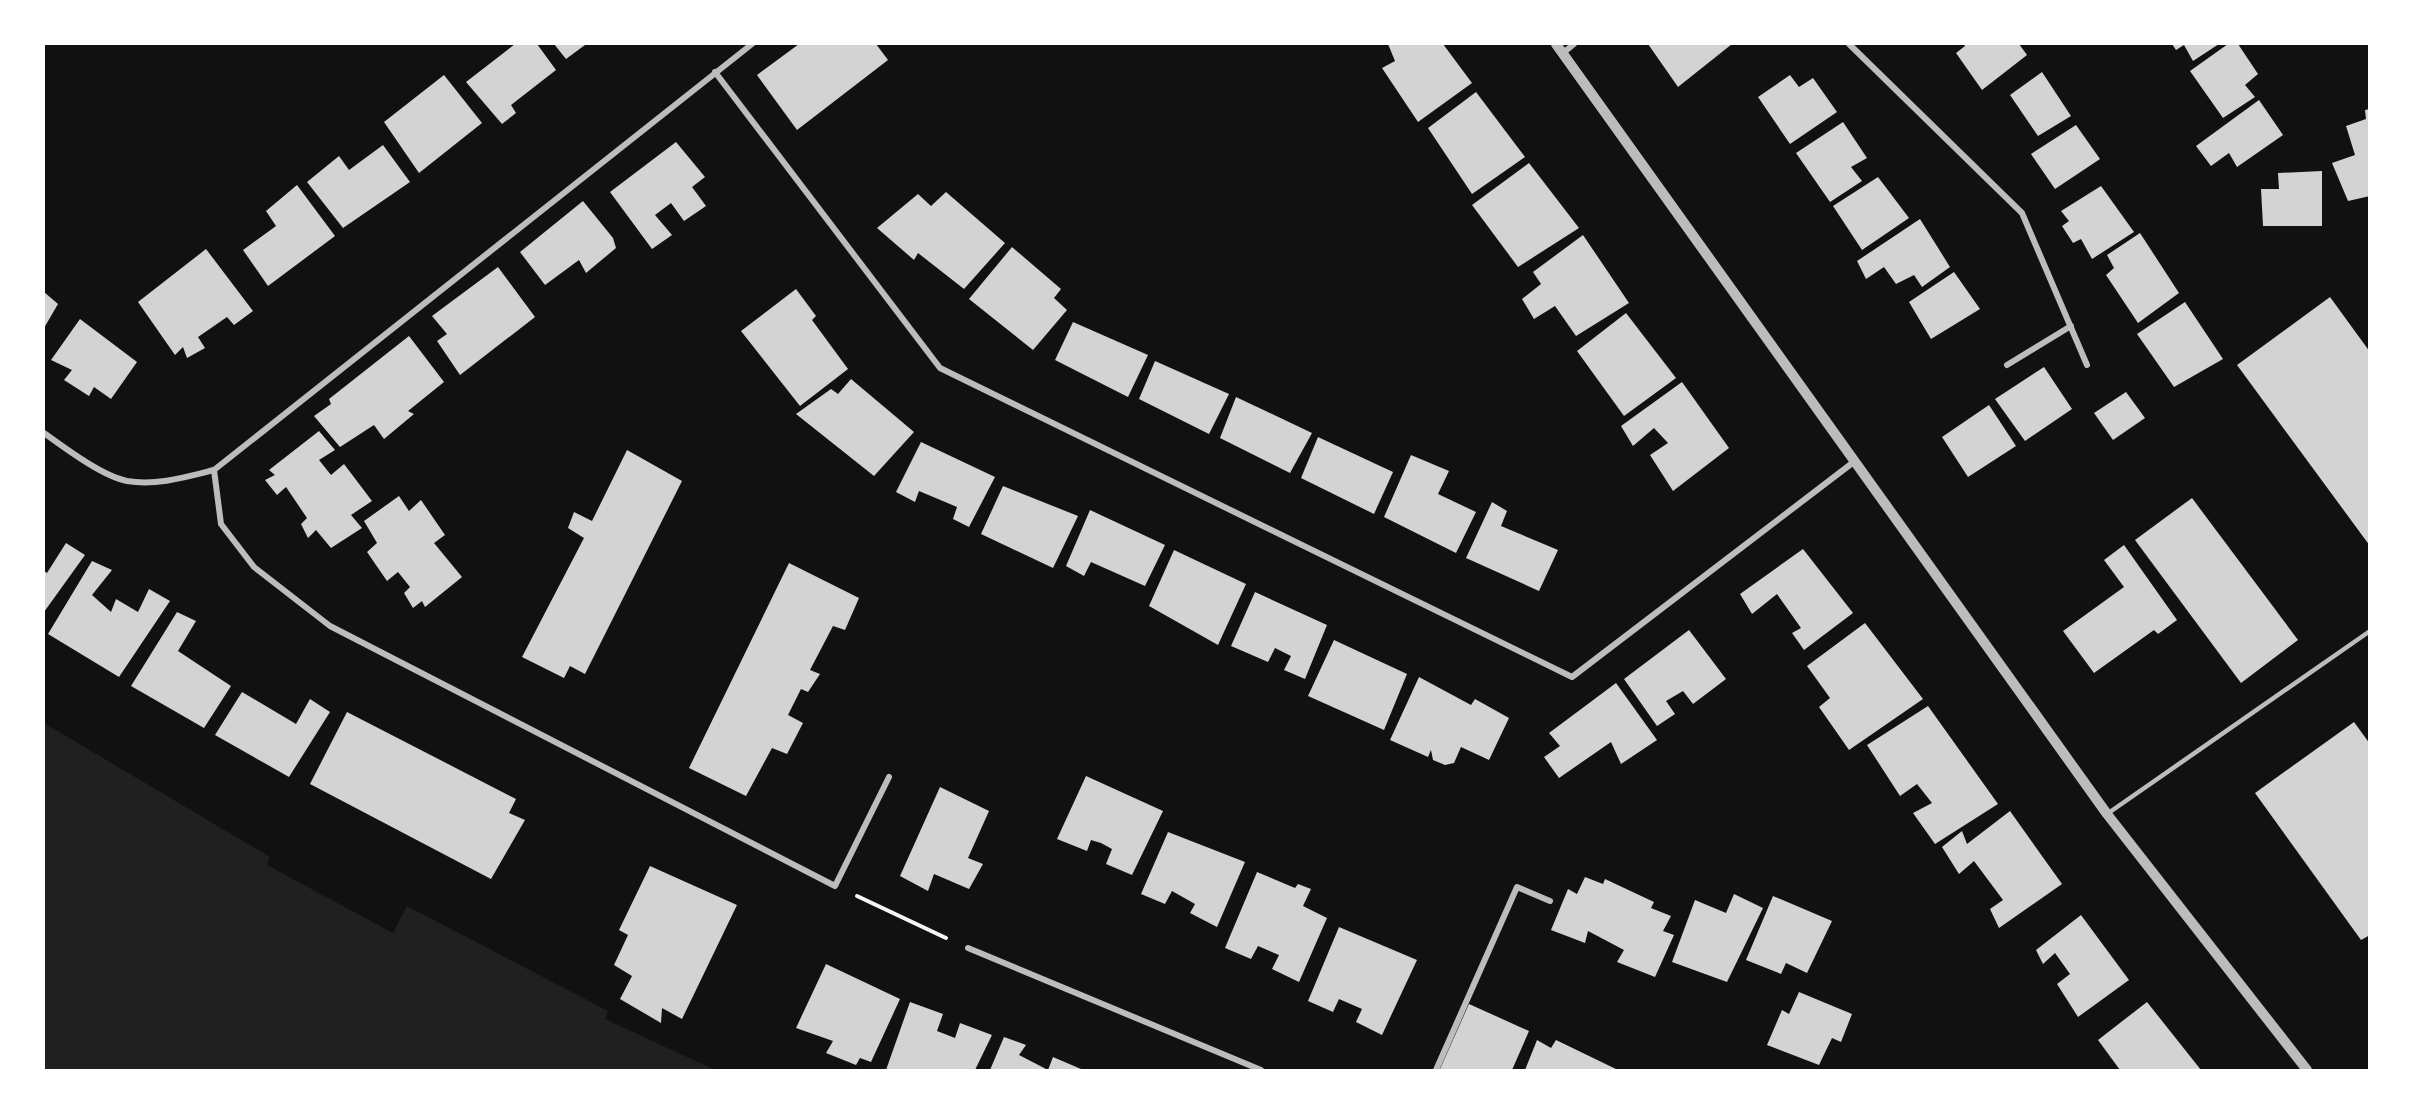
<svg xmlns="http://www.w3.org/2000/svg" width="2413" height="1114" font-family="'Nunito Sans',sans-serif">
<rect width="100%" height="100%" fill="#111"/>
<!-- green -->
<path fill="#202020" d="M44,723L270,857L267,865L393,933L407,906L608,1011L605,1019L715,1070H44Z"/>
<!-- building -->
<g fill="#d3d3d3">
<path d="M515,44H537L556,70L511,105L516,113L502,124L466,82Z"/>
<path d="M554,44H583L585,45L566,59Z"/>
<path d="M799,44H876L888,60L797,130L757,75Z"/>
<path d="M1388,44H1443L1472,83L1418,122L1382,68L1395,61Z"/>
<path d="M1648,44H1732L1678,87Z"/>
<path d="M1964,44H2019L2027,55L1982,90L1956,53L1965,46Z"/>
<path d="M2172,44H2219L2193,61L2184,45L2176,50Z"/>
<path d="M2228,44H2238L2258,74L2245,85L2255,97L2223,118L2190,71Z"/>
<path d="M2042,72L2071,116L2038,136L2010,95Z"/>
<path d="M444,75L482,123L419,173L384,122Z"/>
<path d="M1790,75L1799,87L1813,78L1837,112L1790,144L1758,97Z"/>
<path d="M1476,92L1525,157L1472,194L1428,128Z"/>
<path d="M2259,100L2283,135L2237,167L2229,153L2211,166L2196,146Z"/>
<path d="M2370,109V196L2348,201L2332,163L2355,155L2346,126L2366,119L2365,110Z"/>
<path d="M1843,122L1867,158L1851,167L1862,181L1830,202L1796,153Z"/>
<path d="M2076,125L2100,159L2055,189L2031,154Z"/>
<path d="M676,142L705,177L692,187L706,206L684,221L671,203L655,215L672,235L652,249L610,192Z"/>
<path d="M383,145L410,182L343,228L307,182L339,156L349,170Z"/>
<path d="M1529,163L1579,228L1518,267L1472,205Z"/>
<path d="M2322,171V226H2263L2261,189H2279L2278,173Z"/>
<path d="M1878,177L1909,218L1862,250L1833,206Z"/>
<path d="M297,185L335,236L268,286L243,250L276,226L266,211Z"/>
<path d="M2101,186L2134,232L2092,259L2081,239L2073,243L2062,226L2069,221L2061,211Z"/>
<path d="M946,192L1005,243L964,289L918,253L914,260L877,228L918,194L931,206Z"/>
<path d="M583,201L613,238L616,248L586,273L579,260L545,285L520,252Z"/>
<path d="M1920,219L1950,267L1922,287L1914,275L1896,284L1884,267L1866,279L1857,261Z"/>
<path d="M2140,233L2179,293L2138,323L2106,275L2114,268L2107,255Z"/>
<path d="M1583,235L1629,303L1576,336L1555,306L1534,319L1522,299L1541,284L1533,272Z"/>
<path d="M1012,247L1061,289L1054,298L1067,310L1033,350L969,299Z"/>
<path d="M206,249L253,311L234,325L227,317L198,337L205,348L187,358L183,347L175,355L138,302Z"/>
<path d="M498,267L535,317L460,375L437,341L447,334L432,316Z"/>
<path d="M1954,272L1980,309L1931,339L1909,302Z"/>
<path d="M796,289L816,316L812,320L848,369L800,406L741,331Z"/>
<path d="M44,292L58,304L44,328Z"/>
<path d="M2330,297L2370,352V546L2237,365Z"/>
<path d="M2185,302L2223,359L2174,387L2137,334Z"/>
<path d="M1626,313L1676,378L1624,416L1577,351Z"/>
<path d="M80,319L137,362L111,399L94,387L89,396L64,380L72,370L51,360Z"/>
<path d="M1073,322L1148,355L1128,397L1055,360Z"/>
<path d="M409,336L444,382L408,411L414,414L384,439L374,425L340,447L314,416L331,404L329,399Z"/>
<path d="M1155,361L1229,394L1209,434L1139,399Z"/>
<path d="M2044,367L2072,409L2025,441L1995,399Z"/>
<path d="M851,379L914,432L874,476L796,414L831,389L838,394Z"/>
<path d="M1682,382L1729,448L1673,491L1650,455L1668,443L1654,428L1633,446L1621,426Z"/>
<path d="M2126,392L2145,418L2113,440L2094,413Z"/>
<path d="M1236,397L1312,433L1290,473L1220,438Z"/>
<path d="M1989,405L2016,446L1968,477L1942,437Z"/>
<path d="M319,431L335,450L319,460L331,475L344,464L372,501L351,515L362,528L331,548L316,530L308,538L301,524L307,518L286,487L277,495L265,480L275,475L269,470Z"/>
<path d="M1318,437L1393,472L1374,514L1301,478Z"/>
<path d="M921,442L995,477L969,527L953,519L957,507L919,491L915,502L896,492Z"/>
<path d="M627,450L682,481L585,674L570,666L564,678L522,657L584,538L568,528L574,512L592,521Z"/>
<path d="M1411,455L1449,471L1438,494L1476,512L1456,553L1384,517Z"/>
<path d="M1003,486L1078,516L1053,568L981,534Z"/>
<path d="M399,496L409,511L421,500L445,535L434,543L462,577L425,607L422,601L413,608L404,593L410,587L398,572L387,581L367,552L377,543L364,521Z"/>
<path d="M2192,498L2298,640L2241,683L2135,540Z"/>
<path d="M1492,502L1507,511L1501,526L1558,550L1539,591L1466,558Z"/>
<path d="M1090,510L1165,545L1145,586L1091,562L1084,576L1066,566Z"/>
<path d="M66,543L85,555L44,612V571L47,573Z"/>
<path d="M2124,545L2177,620L2158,634L2154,630L2094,673L2063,631L2124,587L2104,560Z"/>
<path d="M1803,549L1853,613L1804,650L1792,633L1801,628L1777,594L1752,614L1740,594Z"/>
<path d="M1174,550L1246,584L1218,645L1149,606Z"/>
<path d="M92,561L112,570L92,595L111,612L116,599L138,612L149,589L170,601L119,677L48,634Z"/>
<path d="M789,563L859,598L845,630L833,626L810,670L820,674L808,692L801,689L788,715L803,723L787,754L772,748L746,796L689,768Z"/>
<path d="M1255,592L1327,625L1305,679L1284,670L1291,656L1275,648L1268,662L1231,646Z"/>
<path d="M177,612L196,621L178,651L231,686L204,728L131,686Z"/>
<path d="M1865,623L1923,699L1849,750L1819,707L1830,698L1807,666Z"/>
<path d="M1689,630L1726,679L1693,704L1683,691L1666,701L1675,714L1657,726L1624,679Z"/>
<path d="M1334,640L1407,674L1384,730L1308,696Z"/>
<path d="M1419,677L1471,705L1475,699L1509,718L1489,760L1461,747L1454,763L1445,765L1433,760L1431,750L1428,757L1390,740Z"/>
<path d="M1616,683L1657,740L1621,764L1611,742L1559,778L1544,757L1560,746L1549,733Z"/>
<path d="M242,692L296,724L310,699L330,712L289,777L215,735Z"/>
<path d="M1928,706L1998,804L1935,844L1913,813L1932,803L1917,784L1900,796L1867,745Z"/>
<path d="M347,712L516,799L509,813L525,820L491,879L310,784Z"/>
<path d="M2354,722L2370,744V935L2361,940L2255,793Z"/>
<path d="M1086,776L1163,811L1132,875L1106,864L1112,849L1101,843L1091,840L1087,851L1057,839Z"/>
<path d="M940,787L989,811L968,858L983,864L969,889L934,874L928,891L900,876Z"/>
<path d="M2010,811L2062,884L1999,928L1990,909L2003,900L1974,861L1959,874L1942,847L1962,831L1967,844Z"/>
<path d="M1168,832L1245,862L1217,927L1190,913L1195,904L1172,891L1165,904L1141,894Z"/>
<path d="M650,866L737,905L682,1019L662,1008L661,1023L620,999L632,976L614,965L628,935L619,930Z"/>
<path d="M1257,872L1295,888L1298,884L1311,889L1303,906L1327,918L1299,982L1272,969L1279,955L1258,946L1251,959L1225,948Z"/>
<path d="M1585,877L1603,884L1605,879L1654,902L1651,908L1671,916L1663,931L1674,935L1655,977L1617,962L1624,950L1588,931L1585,943L1551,930L1568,889L1577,894Z"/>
<path d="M1734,894L1763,908L1727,982L1672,962L1695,900L1726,913Z"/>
<path d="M1773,896L1832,921L1807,973L1786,963L1781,974L1746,960Z"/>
<path d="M2081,915L2129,980L2078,1017L2057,984L2070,974L2055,953L2043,964L2036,950Z"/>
<path d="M1339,927L1417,960L1382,1035L1356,1022L1362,1009L1339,999L1333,1012L1308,1001Z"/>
<path d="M826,964L900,999L871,1062L860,1058L856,1065L826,1053L833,1041L796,1028Z"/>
<path d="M1799,992L1852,1014L1841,1042L1832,1038L1819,1065L1767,1045L1782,1010L1789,1014Z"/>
<path d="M910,1002L943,1014L937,1031L955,1038L960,1023L992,1035L975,1070H886Z"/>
<path d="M2147,1002L2201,1070H2120L2098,1040Z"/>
<path d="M1469,1004L1529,1031L1512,1070L1440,1069Z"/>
<path d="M1004,1037L1026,1045L1019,1055L1048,1070L1053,1057L1081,1069L1080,1070H990Z"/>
<path d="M1537,1040L1551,1048L1556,1040L1618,1070H1525Z"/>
</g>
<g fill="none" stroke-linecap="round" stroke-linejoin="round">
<!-- path -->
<path stroke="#f5f5f5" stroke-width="4" d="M857,896L946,938"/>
<!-- service -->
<path stroke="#bcbcbc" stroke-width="4.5" d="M2107,814L2370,631"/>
<!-- minor -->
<g stroke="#bcbcbc" stroke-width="6">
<path d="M1849,44L2022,213L2087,365"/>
<path d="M1563,53L1574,44"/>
<path d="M715,72L940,368L1572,677L1855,461"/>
<path d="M2007,365L2071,326"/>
<path d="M44,433C65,448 102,476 127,481C156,486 186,477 214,470L752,44"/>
<path d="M214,470L221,524L254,567L330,626L835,886L889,777"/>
<path d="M968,948L1261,1070"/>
<path d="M1436,1070L1517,887L1550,901"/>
</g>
<!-- tertiary -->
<path stroke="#bcbcbc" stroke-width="10" d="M1556,44L2107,814L2307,1070"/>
</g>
<!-- border -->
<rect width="2413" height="1114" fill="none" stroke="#ffffff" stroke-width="90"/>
</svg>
